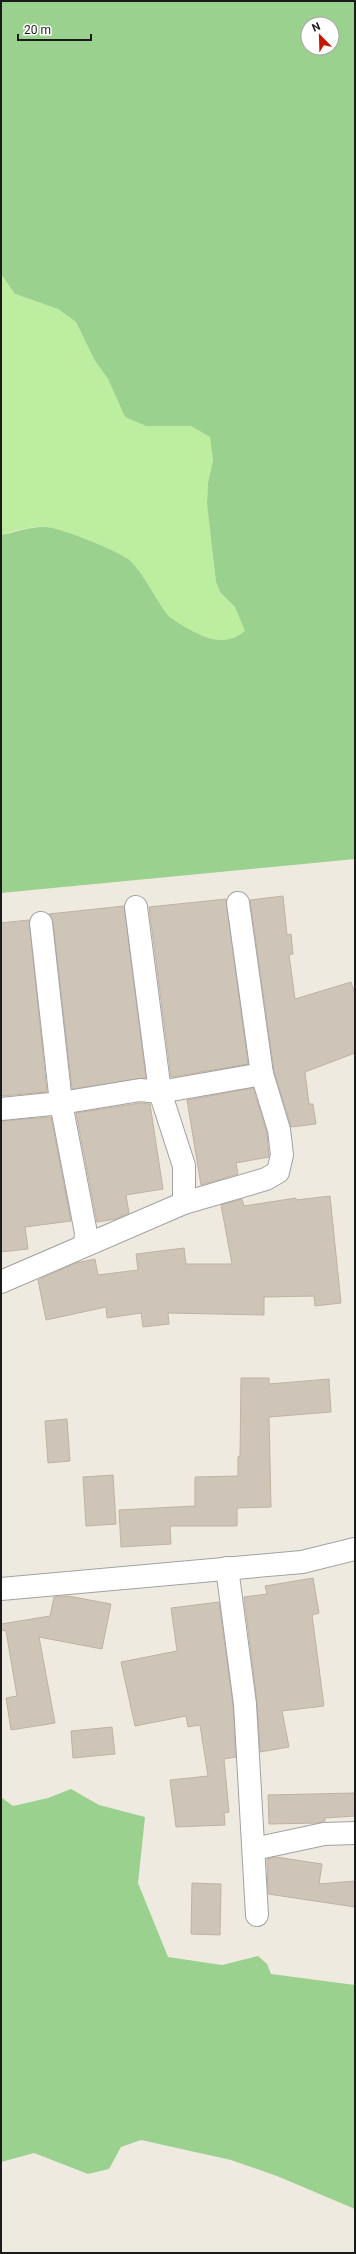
<svg xmlns="http://www.w3.org/2000/svg" width="356" height="2254" font-family="Roboto,sans-serif">
<rect width="100%" height="100%" fill="#eeeadf"/>
<!-- grass -->
<path fill="#bdee9f" d="M1,274L15,294L58,309L76,322L95,361L108,379L125,417L146,426H191L211,437L213,460L208,483L207,504L216,582L220,592L235,607L246,631C223,648 203,639 182,625C177,622 170,619 167,614C157,601 141,569 128,560C115,550 62,528 46,527C31,526 15,531 1,535Z"/>
<!-- forest -->
<g fill="#9bd18f" fill-rule="evenodd">
<path d="M1,1H355V859L1,893V535C16,532 31,526 46,527C62,528 115,550 128,559C141,569 157,601 167,614C171,619 177,622 182,625C203,638 224,648 245,631L235,607L220,592L216,582L207,504L208,483L213,460L210,437L191,426H146L125,417L108,379L95,361L76,322L58,309L15,294L1,274ZM308,24H332V48H308Z"/>
<path d="M71,1789L99,1805L145,1817L138,1883L168,1957L222,1965L258,1956L267,1964L271,1974L355,1985V2209L277,2176L231,2160L141,2140L121,2147L109,2169L88,2174L34,2153L1,2162V1797L13,1806L48,1798Z"/>
</g>
<!-- building -->
<g fill="#cec4b8" stroke="#c1b2a0">
<path d="M283,896L287,935L291,934L293,954L289,955L295,999L351,982L355,994V1053L305,1072L309,1104H313L316,1124L291,1127L274,1071L250,900Z"/>
<path d="M226,899L248,1064L171,1077L149,907Z"/>
<path d="M124,906L146,1078L72,1089L53,922L49,914Z"/>
<path d="M29,920L47,1092L1,1096V923Z"/>
<path d="M253,1088L267,1133L269,1157L236,1163L238,1174L201,1185L187,1100Z"/>
<path d="M140,1103L150,1104L163,1189L126,1195L129,1213L116,1219L97,1222L76,1113Z"/>
<path d="M51,1117L71,1221L25,1227L28,1249L1,1252V1121Z"/>
<path d="M330,1196L341,1303L315,1306L314,1296L264,1297V1315L168,1313L169,1324L143,1327L141,1313L107,1318L106,1307L46,1320L38,1280L76,1263L95,1259L98,1275L138,1270L136,1254L184,1248L186,1264H232L221,1205L242,1199L244,1206L296,1198V1200Z"/>
<path d="M241,1378H269V1384L329,1379L331,1412L269,1417L271,1507L237,1508V1526H170L171,1544L121,1547L119,1510L195,1506V1477L238,1476V1457L240,1456Z"/>
<path d="M67,1419L70,1461L48,1463L45,1421Z"/>
<path d="M113,1475L116,1524L86,1526L83,1477Z"/>
<path d="M313,1578L319,1613L312,1615L324,1706L282,1711L289,1747L260,1752L257,1702L244,1597L267,1594L265,1586Z"/>
<path d="M68,1596L111,1604L102,1649L39,1637L55,1723L11,1730L6,1698L17,1696L6,1631L1,1630V1624L50,1616L54,1597Z"/>
<path d="M219,1602L233,1705L236,1757L224,1759L229,1812L224,1813L225,1825L176,1827L170,1780L208,1776L200,1725L188,1727L186,1716L135,1726L121,1662L177,1651L171,1608Z"/>
<path d="M112,1727L115,1754L73,1758L71,1731Z"/>
<path d="M355,1793V1816L325,1818V1821L317,1823L269,1824L268,1795Z"/>
<path d="M276,1857L322,1864L319,1884L355,1881V1907L268,1894L267,1859Z"/>
<path d="M192,1883L221,1884L220,1935L191,1934Z"/>
</g>
<g fill="none" stroke-linecap="round" stroke-linejoin="round">
<defs>
<g id="minor">
<path d="M136,907L160,1092L184,1166V1203"/>
<path d="M41,923L61,1103L86,1233L85,1245"/>
<path d="M1,1109L61,1103L140,1090L160,1092L262,1074"/>
<path d="M1,1282L184,1203L266,1179L278,1172L282,1155L279,1130L262,1074L238,903"/>
<path d="M227,1568L245,1704L257,1915"/>
<path d="M254,1849L324,1834L355,1833"/>
</g>
<path id="tertiary" d="M1,1589L302,1562L355,1549"/>
</defs>
<!-- minor casing -->
<use href="#minor" stroke="#a2a2a2" stroke-width="24"/>
<!-- tertiary casing -->
<use href="#tertiary" stroke="#a2a2a2" stroke-width="24"/>
<!-- minor -->
<use href="#minor" stroke="#fff" stroke-width="22"/>
<!-- tertiary -->
<use href="#tertiary" stroke="#fff" stroke-width="22"/>
</g>
<!-- border -->
<rect width="356" height="2254" fill="none" stroke="#1b1b1b" stroke-width="4"/>
<!-- north arrow -->
<g transform="translate(320 36) rotate(337)"><circle r="19" fill="#ffffff" stroke="#a4a4a4"/>
<path d="M0-3L7 15L0 10L-7 15Z" fill="#c61600"/>
<text y="-6" font-size="11" font-weight="bold" text-anchor="middle" fill="#1b1b1b">N</text>
</g>
<!-- scale -->
<path d="M18 34v6h73v-6" fill="none" stroke="#1b1b1b" stroke-width="2"/>
<text x="24" y="34" font-size="12" fill="#1b1b1b" stroke="#ffffff" stroke-width="3" paint-order="stroke">20 m</text>
</svg>
